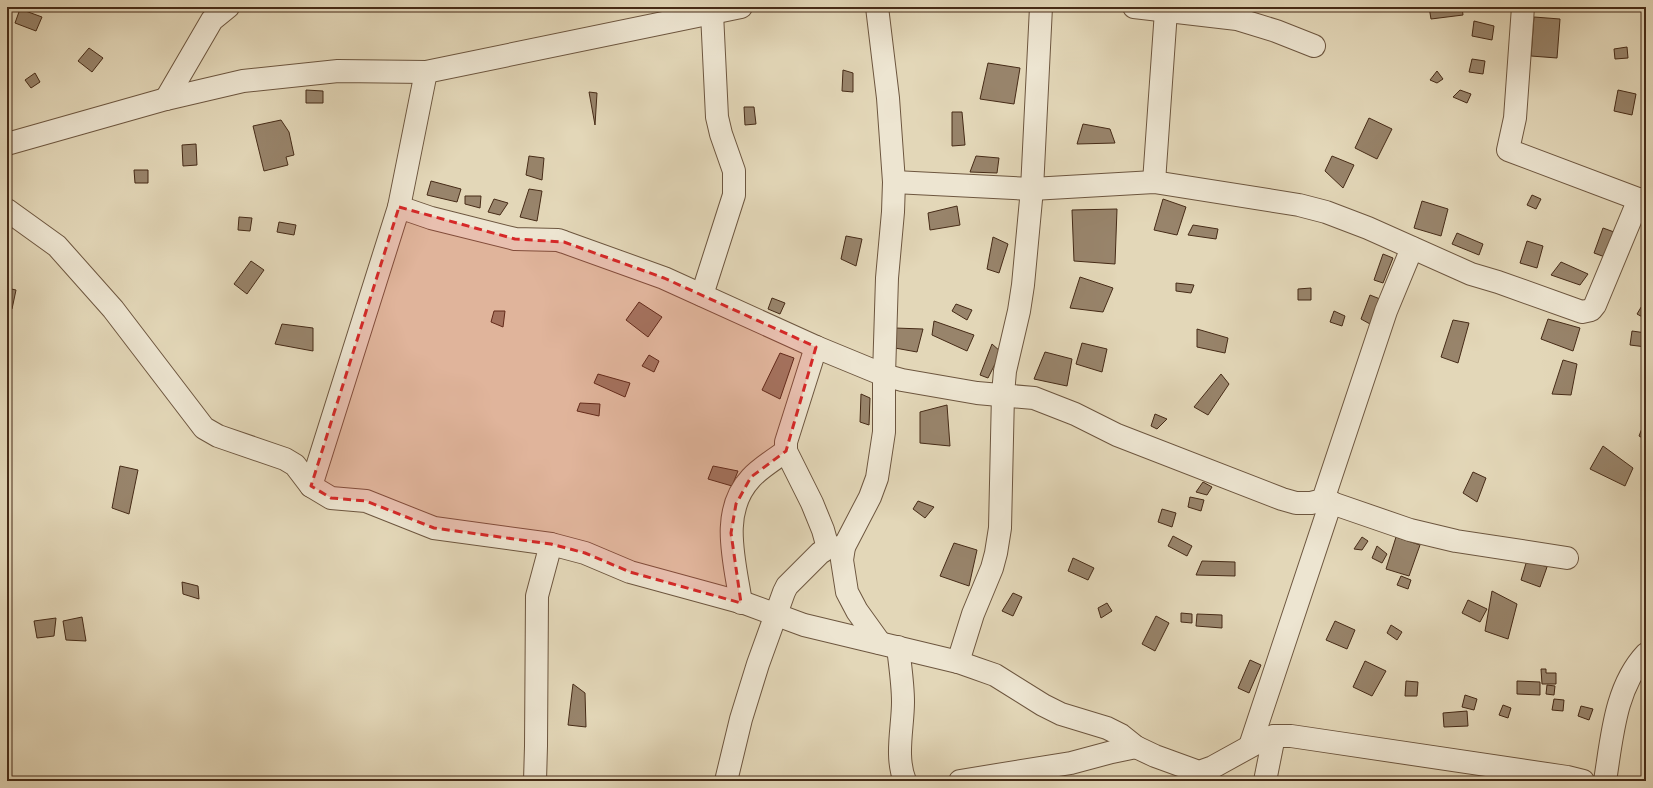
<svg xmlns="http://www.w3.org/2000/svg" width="1653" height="788" font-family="'IM FELL English',serif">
<rect width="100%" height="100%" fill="#e3d7b8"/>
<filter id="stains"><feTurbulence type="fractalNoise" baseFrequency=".005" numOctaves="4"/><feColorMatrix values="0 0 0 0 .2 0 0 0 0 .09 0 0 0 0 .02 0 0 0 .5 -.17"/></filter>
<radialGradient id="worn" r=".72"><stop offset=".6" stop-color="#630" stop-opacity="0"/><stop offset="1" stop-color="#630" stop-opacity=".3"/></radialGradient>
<!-- building -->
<g fill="#98846b" stroke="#462b17">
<path d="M1429,7H1462L1463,15L1431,19Z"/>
<path d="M20,9L42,17L36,31L15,23Z"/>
<path d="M1534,17L1560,19L1557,58L1531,56Z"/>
<path d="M1474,21L1494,26L1492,40L1472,36Z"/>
<path d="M1627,47L1628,58L1615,59L1614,49Z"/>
<path d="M89,48L103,58L92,72L78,61Z"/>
<path d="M1472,59L1485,61L1483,74L1469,72Z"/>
<path d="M988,63L1020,68L1014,104L980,99Z"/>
<path d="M843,70L853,73V92L842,91Z"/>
<path d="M1437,71L1443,79L1437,83L1430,80Z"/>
<path d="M35,73L40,82L31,88L25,80Z"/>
<path d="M306,90L323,91V103H306Z"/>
<path d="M1460,90L1471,94L1467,103L1453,97Z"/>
<path d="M1618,90L1636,94L1632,115L1614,111Z"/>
<path d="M589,92L597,93L595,125Z"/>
<path d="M744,107H754L756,124L745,125Z"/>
<path d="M952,112H962L965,145L952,146Z"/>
<path d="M1369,118L1392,129L1377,159L1355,148Z"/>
<path d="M281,120L289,132L294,155L286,157L288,165L264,171L253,126Z"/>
<path d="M1083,124L1110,129L1115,143L1077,144Z"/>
<path d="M196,144L197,165L183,166L182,145Z"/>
<path d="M529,156L544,158L542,180L526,175Z"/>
<path d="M976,156L999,158L997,173L970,172Z"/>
<path d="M1332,156L1354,165L1343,188L1325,171Z"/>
<path d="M134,170H148V183H135Z"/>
<path d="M431,181L461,189L457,202L427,195Z"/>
<path d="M529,189L542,191L537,221L520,217Z"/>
<path d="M1532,195L1541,199L1536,209L1527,205Z"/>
<path d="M465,196H481L480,208L465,204Z"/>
<path d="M494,199L508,203L500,215L488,212Z"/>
<path d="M1163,199L1186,207L1177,235L1154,230Z"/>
<path d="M1422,201L1448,209L1441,236L1414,228Z"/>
<path d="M957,206L960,225L930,230L928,213Z"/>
<path d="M1117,209L1115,264L1074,261L1072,210Z"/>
<path d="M239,217L252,218L250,231L238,230Z"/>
<path d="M279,222L296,225L294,235L277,232Z"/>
<path d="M1193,225L1218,229L1216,239L1188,235Z"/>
<path d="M1603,228L1614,232L1605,257L1594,253Z"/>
<path d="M1457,233L1483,244L1479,255L1452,244Z"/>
<path d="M846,236L862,239L856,266L841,259Z"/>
<path d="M993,237L1008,244L999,273L987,269Z"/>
<path d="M1527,241L1543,246L1537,268L1520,263Z"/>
<path d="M1383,254L1393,258L1383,283L1374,280Z"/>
<path d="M251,261L264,270L247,294L234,284Z"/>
<path d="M1561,262L1588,274L1580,285L1551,275Z"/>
<path d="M1080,277L1113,288L1103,312L1070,308Z"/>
<path d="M1176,283L1194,285L1191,293L1176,291Z"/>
<path d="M7,288L16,290L12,309L7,308Z"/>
<path d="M1311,288V300H1298V289Z"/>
<path d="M1370,295L1380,299L1370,324L1361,319Z"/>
<path d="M772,298L785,303L780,314L768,309Z"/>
<path d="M1646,299V319L1637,314Z"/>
<path d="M639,302L662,317L648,337L626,320Z"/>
<path d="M956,304L972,310L967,320L952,311Z"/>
<path d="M494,311H505L503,327L491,322Z"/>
<path d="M1334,311L1345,316L1342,326L1330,322Z"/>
<path d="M1548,319L1580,328L1573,351L1541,339Z"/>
<path d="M1453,320L1469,323L1458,363L1441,357Z"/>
<path d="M934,321L974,335L967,351L932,335Z"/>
<path d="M282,324L313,328V351L275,344Z"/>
<path d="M895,328L923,329L917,352L895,348Z"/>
<path d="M1197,329L1228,338L1225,353L1197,347Z"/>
<path d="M1632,331L1646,333V347L1630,345Z"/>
<path d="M1082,343L1107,349L1102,372L1076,364Z"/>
<path d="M992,344L1001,352L988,378L980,375Z"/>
<path d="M1045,352L1072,359L1067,386L1034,379Z"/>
<path d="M780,353L794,358L780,399L762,390Z"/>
<path d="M649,355L659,361L654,372L642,366Z"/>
<path d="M1563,360L1577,364L1571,395L1552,394Z"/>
<path d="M598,374L630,383L625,397L594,383Z"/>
<path d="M1221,374L1229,384L1208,415L1194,407Z"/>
<path d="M861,394L870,398L869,425L860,422Z"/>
<path d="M580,403L600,404L599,416L577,411Z"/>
<path d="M947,405L950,446L920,443V412Z"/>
<path d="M1155,414L1167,419L1157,429L1151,426Z"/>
<path d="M1646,418V440L1639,436Z"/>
<path d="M1603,446L1633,468L1625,486L1590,469Z"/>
<path d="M120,466L138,470L129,514L112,508Z"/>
<path d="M713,466L738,471L732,486L708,479Z"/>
<path d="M1473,472L1486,478L1477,502L1463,493Z"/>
<path d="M1203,482L1212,487L1207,495L1196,492Z"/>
<path d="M1190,497L1204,500L1201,511L1188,507Z"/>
<path d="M918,501L934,507L925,518L913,509Z"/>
<path d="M1162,509L1176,513L1172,527L1158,522Z"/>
<path d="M1173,536L1192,546L1187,556L1168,546Z"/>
<path d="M1362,537L1368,541L1362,550L1354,549Z"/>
<path d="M1396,537L1420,545L1409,576L1386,569Z"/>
<path d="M954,543L977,550L969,586L940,576Z"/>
<path d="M1377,546L1387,554L1382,563L1372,558Z"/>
<path d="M1073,558L1094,568L1088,580L1068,571Z"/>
<path d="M1527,560L1547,567L1540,587L1521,580Z"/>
<path d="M1202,561L1235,562V576L1196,575Z"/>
<path d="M1401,576L1411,580L1408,589L1397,585Z"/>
<path d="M182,582L198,586L199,599L183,594Z"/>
<path d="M1492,591L1517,604L1508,639L1485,631Z"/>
<path d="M1013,593L1022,597L1013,616L1002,611Z"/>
<path d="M1468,600L1487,609L1480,622L1462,613Z"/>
<path d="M1107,603L1112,611L1101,618L1098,608Z"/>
<path d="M1181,613L1192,614V623L1181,622Z"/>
<path d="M1197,614L1222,615V628L1196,626Z"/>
<path d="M1156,616L1169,623L1155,651L1142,644Z"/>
<path d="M82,617L86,641L66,640L63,621Z"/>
<path d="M56,618L54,636L37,638L34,621Z"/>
<path d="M1335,621L1355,630L1347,649L1326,640Z"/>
<path d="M1391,625L1402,632L1397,640L1387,633Z"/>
<path d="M1250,660L1261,665L1249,693L1238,688Z"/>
<path d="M1365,661L1386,671L1372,696L1353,687Z"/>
<path d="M1541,669H1546V673H1556V684H1542Z"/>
<path d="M1406,681L1418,682L1417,696H1405Z"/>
<path d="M1517,681L1540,682V695L1517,694Z"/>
<path d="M573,684L585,693L586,727L568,725Z"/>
<path d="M1547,685L1555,686L1554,695L1546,694Z"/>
<path d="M1465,695L1477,699L1474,710L1462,707Z"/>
<path d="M1554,699L1564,700L1563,711L1552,710Z"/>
<path d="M1503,705L1511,708L1508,718L1499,715Z"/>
<path d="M1581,706L1593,709L1589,720L1578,716Z"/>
<path d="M1467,711L1468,726L1444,727L1443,713Z"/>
</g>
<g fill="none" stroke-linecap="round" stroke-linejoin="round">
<defs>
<g id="minor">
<path d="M877,7L888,98L894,182L893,212L887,278L884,375V432L877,478L870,497L844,547L842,560L847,592L857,611L880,643"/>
<path d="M1134,7L1237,19L1276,31L1314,46"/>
<path d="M1523,7L1515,118L1508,150L1646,202"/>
<path d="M166,99L212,20L228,7"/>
<path d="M7,144L166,99L243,81L338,71L426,72L741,7"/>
<path d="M894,182L1032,189L1154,182L1299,205L1326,212L1368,228L1471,274L1498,282L1582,312L1591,310L1595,305L1639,199"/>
<path d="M1154,182L1166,11"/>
<path d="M399,207L431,218L515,239L558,240L564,242L664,278L816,347L884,375L902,380L977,393L1034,398L1075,414L1117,435L1282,499L1296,503H1311L1323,500L1386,311L1412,248"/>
<path d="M7,210L57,246L113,309L204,428L218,436L285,459L295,465L311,486L331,498L366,501L434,528L551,544L585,553L630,572L747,604L804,625L958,662L975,668L995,675L1043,705L1061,714L1107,728L1121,735L1136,747L1155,756L1199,772L1213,767L1262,740L1274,736H1291L1567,777L1583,781"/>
<path d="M702,295L734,195V171L721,134L717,117L712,13"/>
<path d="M816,347L786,442V451L812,503L823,530L828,548"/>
<path d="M311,486L399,207L426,72"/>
<path d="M1323,500L1410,530L1456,541L1567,558"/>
<path d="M741,603C735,562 719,512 751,478C760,468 775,459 786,451"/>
<path d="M898,647C900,665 903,684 903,702C903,727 895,757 905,781"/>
<path d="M958,662L973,614L992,568L996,553L1000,528L1003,394L1005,371L1019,311L1023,285L1032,189L1041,7"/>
<path d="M1250,746L1331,502"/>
<path d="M535,781L536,746L537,596L551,544"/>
<path d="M726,781L741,719L758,664L784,592L787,586L820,553L828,548L844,547"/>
<path d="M960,781L1071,763L1112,752L1136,747"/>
<path d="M1265,781L1274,736"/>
<path d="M1605,781C1612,738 1615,687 1646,654"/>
</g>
</defs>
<!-- minor casing -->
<use href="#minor" stroke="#6d563f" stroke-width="24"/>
<!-- minor -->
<use href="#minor" stroke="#ede5d1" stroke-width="22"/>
</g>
<!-- marked area -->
<path fill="#d62828" fill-opacity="0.2" stroke="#d62828" stroke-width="3" stroke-dasharray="8 5" stroke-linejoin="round" d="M399,207L515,239L564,242L664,278L816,347L786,451L751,477L736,504L731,533L741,603L630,572L585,553L551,544L434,528L366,501L331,498L311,486Z"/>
<!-- margin -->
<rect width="1653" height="788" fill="none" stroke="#e3d7b8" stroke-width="24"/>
<rect x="8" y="8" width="1637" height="772" fill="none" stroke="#462b17" stroke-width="2"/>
<rect x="12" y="12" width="1629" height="764" fill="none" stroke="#462b17"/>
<rect width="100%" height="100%" filter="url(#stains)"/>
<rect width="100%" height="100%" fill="url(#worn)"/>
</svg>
